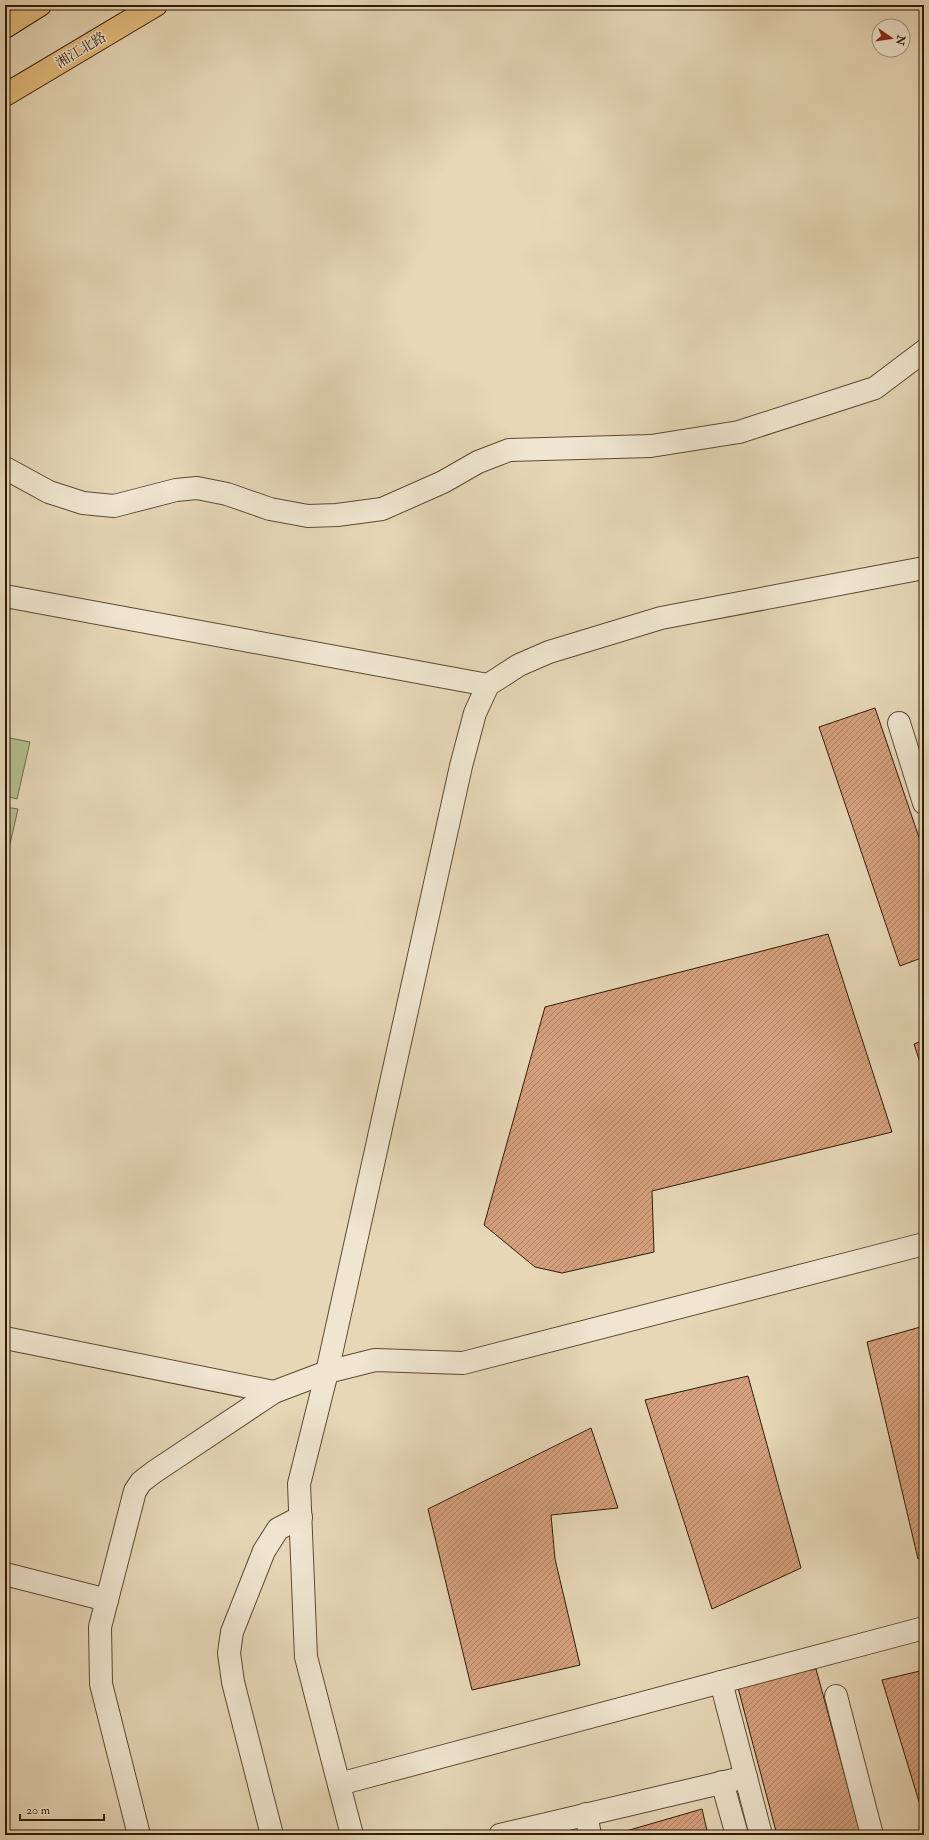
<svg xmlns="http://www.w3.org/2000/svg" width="929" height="1840" font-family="'IM FELL Double Pica','Noto Serif SC',serif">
<defs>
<pattern id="building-hatch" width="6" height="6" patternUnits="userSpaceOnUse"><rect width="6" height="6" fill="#d5a07d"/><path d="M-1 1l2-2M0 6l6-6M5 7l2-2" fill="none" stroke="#ad8264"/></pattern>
</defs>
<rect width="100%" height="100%" fill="#e6d7b7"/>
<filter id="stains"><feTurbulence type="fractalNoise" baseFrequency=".005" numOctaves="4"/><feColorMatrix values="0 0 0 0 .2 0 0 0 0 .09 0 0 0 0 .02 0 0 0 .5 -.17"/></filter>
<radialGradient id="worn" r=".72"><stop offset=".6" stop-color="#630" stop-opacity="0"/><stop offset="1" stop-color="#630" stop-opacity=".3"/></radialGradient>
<!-- pitch -->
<g fill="#b2bf90" stroke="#726d4a">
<path d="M5,737L30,742L17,799L5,796Z"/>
<path d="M5,807L18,809L5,866Z"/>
</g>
<!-- building -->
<g fill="url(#building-hatch)" stroke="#311b04">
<path d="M875,708L924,852V957L900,966L819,727Z"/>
<path d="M828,934L892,1132L652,1191L654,1252L562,1273L535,1267L484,1225L545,1007Z"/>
<path d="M924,1040V1075L914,1044Z"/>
<path d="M924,1326V1556L918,1559L867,1342Z"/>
<path d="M748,1376L801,1568L712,1609L645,1400Z"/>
<path d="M591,1428L618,1508L551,1515L555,1559L580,1665L472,1690L428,1509Z"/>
<path d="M816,1669L861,1835H777L737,1684Z"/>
<path d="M924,1670V1818L882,1680Z"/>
<path d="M702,1809L708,1835H627L626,1831Z"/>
</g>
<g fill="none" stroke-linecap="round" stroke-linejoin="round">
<defs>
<g id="minor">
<path d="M5,468L49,492L83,503L114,506L176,490L197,488L227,494L270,509L308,516L337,515L382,509L443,482L478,462L509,450L651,446L739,432L875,388L924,351"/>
<path d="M5,596L488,685"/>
<path d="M899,723L924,803"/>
<path d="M5,1338L274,1392L327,1372L375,1360L463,1363L924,1244"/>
<path d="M5,1574L107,1600"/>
<path d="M721,1682L761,1835"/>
<path d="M836,1696L872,1835"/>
<path d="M722,1782L737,1835"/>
<path d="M339,1784L924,1628"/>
<path d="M586,1814L590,1835"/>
<path d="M139,1835L101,1684L100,1627L135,1491L141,1482L154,1472L274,1392"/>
<path d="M272,1835L233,1682L229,1653L232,1632L264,1551L278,1529L301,1517"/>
<path d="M352,1835L306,1657L299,1484L327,1372L461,766L475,713L488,685L519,665L549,652L661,618L924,568"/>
<path d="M500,1835L746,1777"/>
</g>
<g id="major">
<path d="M5,27L40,5"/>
<path d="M5,95L156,5"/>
</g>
</defs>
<!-- minor casing -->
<use href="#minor" stroke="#5e4a31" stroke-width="24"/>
<!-- major casing -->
<use href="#major" stroke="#311b04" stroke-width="24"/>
<!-- minor -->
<use href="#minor" stroke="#efe5d0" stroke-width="22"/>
<!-- major -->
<use href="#major" stroke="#e3bc7c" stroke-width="22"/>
</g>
<g text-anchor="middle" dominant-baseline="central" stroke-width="3" stroke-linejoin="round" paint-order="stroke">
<!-- street labels -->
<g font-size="14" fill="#311b04" stroke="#efe5d0">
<text transform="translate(81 50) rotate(-31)">湘江北路</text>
</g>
</g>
<!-- margin -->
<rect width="929" height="1840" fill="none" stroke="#e6d7b7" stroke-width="20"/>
<rect x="6" y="6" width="917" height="1828" fill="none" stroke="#311b04" stroke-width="2"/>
<rect x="10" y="10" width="909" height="1820" fill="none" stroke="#311b04"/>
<!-- north arrow -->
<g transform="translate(891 38) rotate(103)"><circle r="19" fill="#efe5d0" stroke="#a3947e"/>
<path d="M0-3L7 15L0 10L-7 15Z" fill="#8f2418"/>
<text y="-6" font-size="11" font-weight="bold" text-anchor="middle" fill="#311b04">N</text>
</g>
<!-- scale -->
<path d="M20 1814v6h84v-6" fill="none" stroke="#311b04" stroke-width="2"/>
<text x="26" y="1814" font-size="12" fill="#311b04" stroke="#efe5d0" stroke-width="3" paint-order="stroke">20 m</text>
<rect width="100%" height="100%" filter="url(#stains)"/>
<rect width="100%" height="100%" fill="url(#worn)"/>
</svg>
